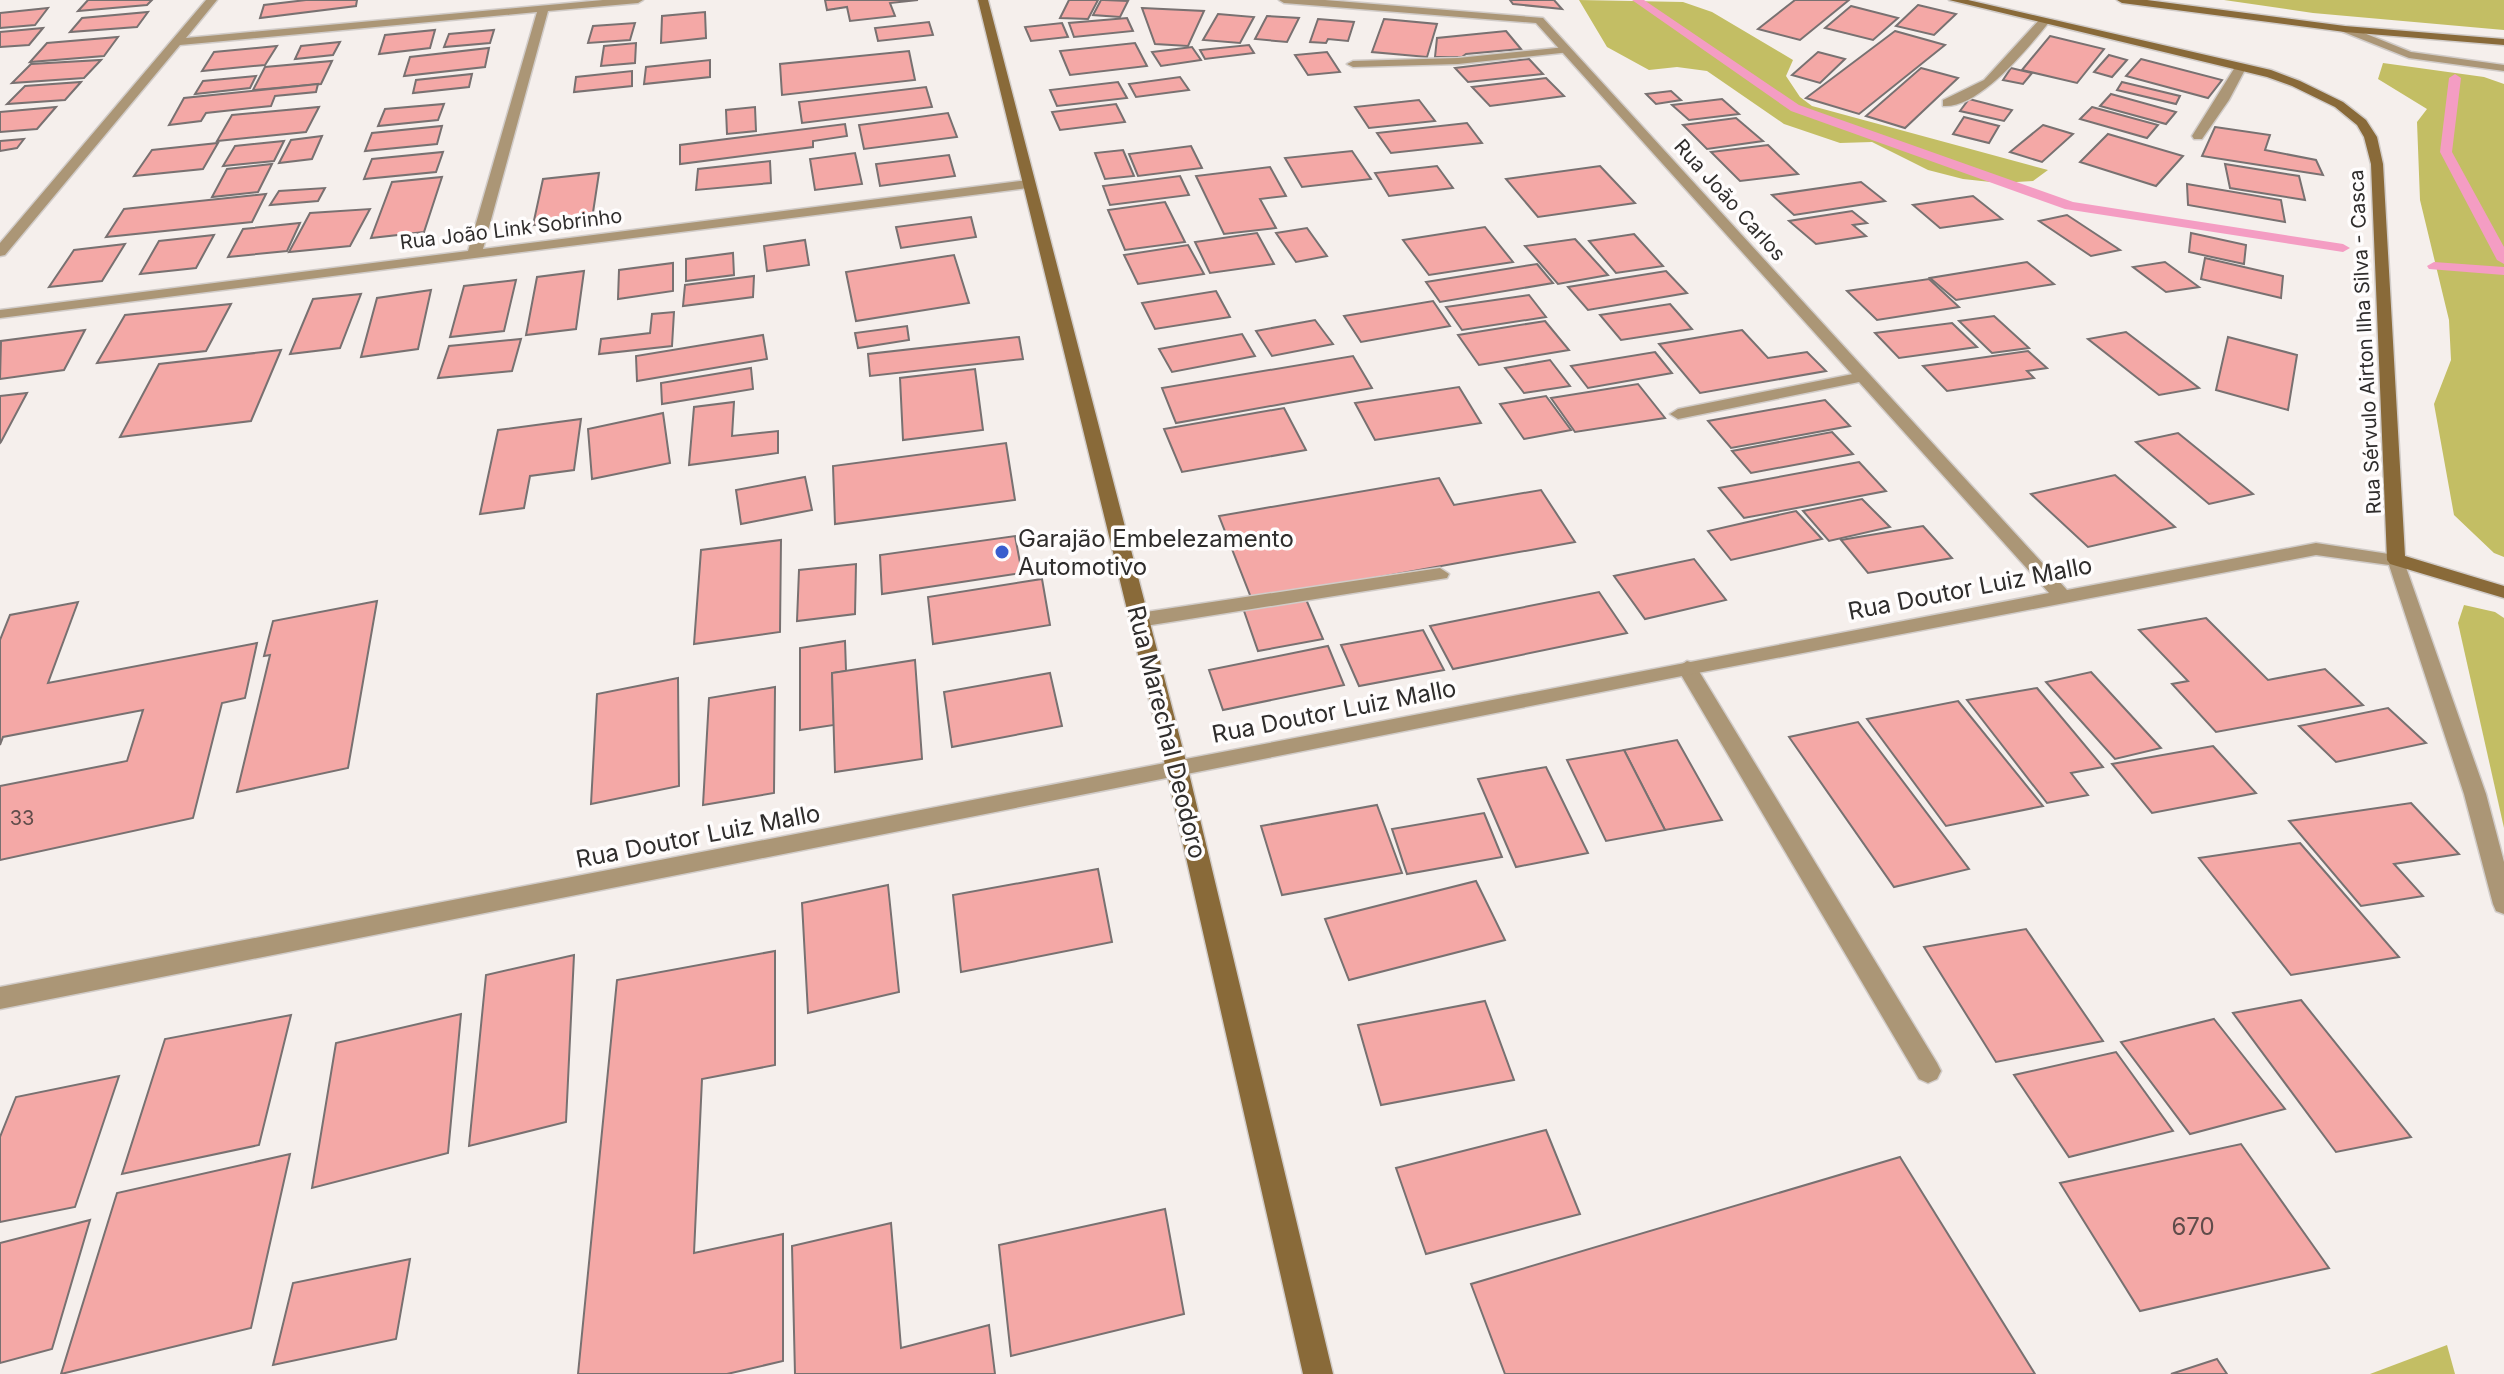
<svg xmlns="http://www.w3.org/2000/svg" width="2504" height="1374" font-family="Inter,sans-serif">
<rect width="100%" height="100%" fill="#f5efec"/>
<!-- forest -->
<g fill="#c3be64">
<path d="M1579,0L1683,2L1712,12L1793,60L1786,76L1800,97L1812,106L2048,170L2033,181L2000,183L1963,179L1928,170L1872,142L1840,143L1784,124L1707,71L1677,67L1649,70L1607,47Z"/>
<path d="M2224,0H2504V30L2313,13Z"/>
<path d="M2383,63L2484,77L2504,84V557L2494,553L2454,515L2434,404L2451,360L2449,320L2420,200L2417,122L2427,109L2378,79Z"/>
<path d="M2464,605L2495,612L2504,618V828L2458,623Z"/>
<path d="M2447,1345L2455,1374H2370Z"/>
</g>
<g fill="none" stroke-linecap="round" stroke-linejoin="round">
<!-- stream -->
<g fill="#f49dc3" fill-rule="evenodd">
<path d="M1632,0H1644L1799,105L2073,202L2343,244L2350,248L2343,252L2065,209L1791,111Z"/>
<path d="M2455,74L2461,78L2452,152L2504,247V264L2497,260L2440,152L2449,78Z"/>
<path d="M2434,262L2504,267V275L2429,269L2427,266Z"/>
</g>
</g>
<!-- building -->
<g fill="#f4a8a6" stroke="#787171" stroke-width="2">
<path d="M88,0H152L147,5L78,11Z"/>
<path d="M306,0H357L356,6L260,18L264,5Z"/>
<path d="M825,0H918L890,3L895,16L850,21L847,7L827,10Z"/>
<path d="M1069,0H1098L1088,19L1060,18Z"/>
<path d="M1101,0H1104L1128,1L1120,17L1093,15Z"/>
<path d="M1510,0H1554L1562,9L1513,4Z"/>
<path d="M1795,0H1849L1800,40L1758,29Z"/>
<path d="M1918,5L1956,14L1934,35L1896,26Z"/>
<path d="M1851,6L1898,18L1873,40L1825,28Z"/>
<path d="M48,8L35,25L0,28V13Z"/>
<path d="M1142,8L1204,11L1188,46L1155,44Z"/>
<path d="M148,12L137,27L70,32L82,18Z"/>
<path d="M705,12L706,38L661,43L662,16Z"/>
<path d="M1218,14L1254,17L1240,43L1203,40Z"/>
<path d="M1267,16L1299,18L1287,42L1255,39Z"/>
<path d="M1127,18L1133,31L1074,37L1069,23Z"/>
<path d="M1318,19L1354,22L1348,41L1328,39L1326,43L1310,42Z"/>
<path d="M1384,19L1437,24L1427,57L1372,52Z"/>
<path d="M929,22L933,35L878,41L875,28Z"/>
<path d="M635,23L630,40L588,43L593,26Z"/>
<path d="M1062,23L1068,37L1031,41L1025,27Z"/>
<path d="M43,28L29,45L0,47V32Z"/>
<path d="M435,30L430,48L379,54L385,35Z"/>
<path d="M494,30L490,43L444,47L449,34Z"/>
<path d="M1506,31L1521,49L1466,54L1462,57H1435L1437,38Z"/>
<path d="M1895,31L1945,45L1859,114L1806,98Z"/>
<path d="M2050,36L2104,49L2077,83L2022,70Z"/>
<path d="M118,37L104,56L30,62L47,43Z"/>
<path d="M340,42L333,55L295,59L301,46Z"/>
<path d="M636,43L635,63L601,66L604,46Z"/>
<path d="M1135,43L1147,66L1070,75L1060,51Z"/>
<path d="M1249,45L1254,53L1205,59L1200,50Z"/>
<path d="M277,46L265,65L202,71L214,52Z"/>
<path d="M1192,47L1201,60L1161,66L1152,52Z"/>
<path d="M489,48L485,67L404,76L410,57Z"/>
<path d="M909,51L915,80L782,95L780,64Z"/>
<path d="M1327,52L1340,72L1308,75L1295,55Z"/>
<path d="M1818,52L1845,59L1820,83L1792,75Z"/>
<path d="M2109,55L2127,60L2112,77L2094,72Z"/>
<path d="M1529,59L1543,74L1468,82L1455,68Z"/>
<path d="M2141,59L2222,80L2208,98L2126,76Z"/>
<path d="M101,60L84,78L12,83L31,64Z"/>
<path d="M710,60V77L644,84L646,67Z"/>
<path d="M332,61L321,84L253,90L265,67Z"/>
<path d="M1921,68L1958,78L1905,128L1866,116Z"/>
<path d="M2011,68L2032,73L2023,84L2003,80Z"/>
<path d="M632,71V86L574,92L576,77Z"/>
<path d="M472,74L469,87L413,93L416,80Z"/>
<path d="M256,76L250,88L195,94L203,81Z"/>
<path d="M1180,77L1189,90L1136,97L1129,84Z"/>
<path d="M1546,78L1564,96L1490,106L1472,87Z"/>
<path d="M81,82L65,100L7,104L25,86Z"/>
<path d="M1118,82L1127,98L1057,106L1050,90Z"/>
<path d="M2122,82L2180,96L2176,104L2117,90Z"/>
<path d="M318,84L316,92L275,96L271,106L206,113L201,121L169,125L184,98Z"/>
<path d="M926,87L932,107L802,123L799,102Z"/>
<path d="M1671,91L1681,100L1656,104L1646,94Z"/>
<path d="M2111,94L2176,112L2166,124L2100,106Z"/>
<path d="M1722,99L1739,114L1689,120L1672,105Z"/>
<path d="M1969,99L2012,110L2004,121L1960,111Z"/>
<path d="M1419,100L1435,121L1369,128L1355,107Z"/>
<path d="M444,104L438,120L378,126L385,109Z"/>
<path d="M1116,104L1125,122L1060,130L1052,112Z"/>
<path d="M56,107L37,129L0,132V112Z"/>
<path d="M319,107L306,132L217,141L232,115Z"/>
<path d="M755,107L756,131L727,134L726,110Z"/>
<path d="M2092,107L2158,125L2147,138L2080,119Z"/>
<path d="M948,113L957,137L864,149L859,125Z"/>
<path d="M1964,117L1999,126L1989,143L1953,134Z"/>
<path d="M1736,118L1763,141L1707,149L1683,125Z"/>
<path d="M1467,123L1482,143L1391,153L1377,133Z"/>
<path d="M845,124L847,136L813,141V147L680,164V145Z"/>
<path d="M2043,125L2073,134L2042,162L2010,152Z"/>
<path d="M442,126L437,144L365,151L372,133Z"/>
<path d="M2215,127L2270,135L2265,150L2316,160L2323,175L2202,156Z"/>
<path d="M2108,134L2183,156L2156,186L2080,162Z"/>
<path d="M322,136L312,159L279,163L291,140Z"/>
<path d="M24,139L17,148L0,151V141Z"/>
<path d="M284,141L274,161L223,166L235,146Z"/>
<path d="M218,143L203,169L134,176L152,150Z"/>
<path d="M1768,145L1798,174L1740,181L1711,152Z"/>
<path d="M1191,146L1202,168L1138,176L1129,154Z"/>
<path d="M1123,150L1134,176L1105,179L1095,153Z"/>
<path d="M1352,151L1371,179L1302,187L1285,158Z"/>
<path d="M443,152L436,172L364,179L372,159Z"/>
<path d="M855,153L862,184L815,190L810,159Z"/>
<path d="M949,155L955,176L880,186L876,164Z"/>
<path d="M770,161L771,183L696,190L698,169Z"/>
<path d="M272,164L258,192L212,197L227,169Z"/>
<path d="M2225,164L2299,176L2305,200L2230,188Z"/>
<path d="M1437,166L1453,188L1389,196L1375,173Z"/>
<path d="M1600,166L1635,203L1538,217L1506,179Z"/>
<path d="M1270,167L1286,196L1260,199L1276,228L1224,234L1196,176Z"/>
<path d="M599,173L592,219L533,225L543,179Z"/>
<path d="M1180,176L1189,195L1110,205L1103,186Z"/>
<path d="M442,177L424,232L371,238L392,182Z"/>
<path d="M1861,182L1885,201L1794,215L1772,195Z"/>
<path d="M2187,184L2281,200L2285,222L2188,205Z"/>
<path d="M325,188L318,201L270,205L279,191Z"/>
<path d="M266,194L252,222L106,237L124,209Z"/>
<path d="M1973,196L2002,219L1940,228L1913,205Z"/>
<path d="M1165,202L1185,242L1125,250L1108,210Z"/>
<path d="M370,209L350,246L289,252L310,213Z"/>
<path d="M1852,211L1867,223L1853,225L1866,236L1816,244L1789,221Z"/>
<path d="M2067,215L2120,250L2091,256L2039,221Z"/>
<path d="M971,217L976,237L901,248L896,227Z"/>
<path d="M300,223L287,251L228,257L243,229Z"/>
<path d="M1485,227L1513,262L1429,275L1403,240Z"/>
<path d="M1307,228L1327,256L1296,262L1276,233Z"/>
<path d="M1257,233L1274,264L1210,273L1195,242Z"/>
<path d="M2191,233L2246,245L2244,264L2189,252Z"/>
<path d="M1634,234L1663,266L1616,273L1589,241Z"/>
<path d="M214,235L196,268L140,274L159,241Z"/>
<path d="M1575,239L1608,275L1558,284L1525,246Z"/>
<path d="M805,240L809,265L767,271L764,246Z"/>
<path d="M125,244L102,281L49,287L74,250Z"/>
<path d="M1188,245L1204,274L1138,284L1124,255Z"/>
<path d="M733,253L734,275L686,281V259Z"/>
<path d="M954,255L969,303L856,321L846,272Z"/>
<path d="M2205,258L2283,276L2281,298L2201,279Z"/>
<path d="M2027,262L2054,284L1956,300L1930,278Z"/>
<path d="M2165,262L2199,287L2166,292L2133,267Z"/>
<path d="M673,263V291L618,299L619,270Z"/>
<path d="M1537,264L1553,283L1440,302L1426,282Z"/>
<path d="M584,271L576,329L526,335L537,277Z"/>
<path d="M1666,271L1687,293L1588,310L1568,287Z"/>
<path d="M754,276L753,297L683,306L685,285Z"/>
<path d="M1929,279L1959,307L1877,320L1847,291Z"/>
<path d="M516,280L504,331L450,337L464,286Z"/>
<path d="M431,290L418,349L361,357L377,298Z"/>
<path d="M1216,291L1230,317L1155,329L1142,303Z"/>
<path d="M361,294L340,348L290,354L313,299Z"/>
<path d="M1529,295L1546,317L1462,330L1446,307Z"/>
<path d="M1433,301L1450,326L1361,342L1344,316Z"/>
<path d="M231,304L206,351L97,363L125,315Z"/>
<path d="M1670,304L1692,329L1621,340L1600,315Z"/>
<path d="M674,312L672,346L599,354L601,339L650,333L652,314Z"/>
<path d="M1994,316L2029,348L1992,353L1959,321Z"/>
<path d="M1315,320L1333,344L1272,356L1256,331Z"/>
<path d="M1545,321L1569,350L1479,365L1458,335Z"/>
<path d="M1952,323L1977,347L1899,358L1875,333Z"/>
<path d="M907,326L909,340L858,348L855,333Z"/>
<path d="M85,330L64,370L0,379L1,341Z"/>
<path d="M1742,330L1768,358L1807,352L1826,371L1700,393L1659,344Z"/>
<path d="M2126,332L2199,388L2159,395L2088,339Z"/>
<path d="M1242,334L1255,356L1172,372L1159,349Z"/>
<path d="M763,335L767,359L637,381L636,356Z"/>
<path d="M1019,337L1023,359L870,376L868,354Z"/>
<path d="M2228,337L2297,355L2288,410L2216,390Z"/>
<path d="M521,339L512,371L438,378L449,346Z"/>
<path d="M281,350L251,421L120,437L159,364Z"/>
<path d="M2028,351L2047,368L2027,371L2034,378L1947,391L1923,366Z"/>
<path d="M1655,352L1672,373L1588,388L1571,366Z"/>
<path d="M1353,356L1372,388L1176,423L1162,388Z"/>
<path d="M1550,360L1570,386L1524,393L1505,368Z"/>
<path d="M751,368L753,389L662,404L661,383Z"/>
<path d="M975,369L983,430L903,440L900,378Z"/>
<path d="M1638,384L1665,418L1575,432L1551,398Z"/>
<path d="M1459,387L1481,423L1375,440L1355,403Z"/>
<path d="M27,393L1,442L0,443V396Z"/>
<path d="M1546,396L1571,430L1524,439L1500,404Z"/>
<path d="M1825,400L1850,426L1731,448L1708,421Z"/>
<path d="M734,402L732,436L778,431V453L689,465L694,407Z"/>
<path d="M1284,408L1306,450L1182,472L1164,429Z"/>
<path d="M663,413L670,463L592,479L588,429Z"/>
<path d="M581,419L574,470L530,476L524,508L480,514L498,430Z"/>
<path d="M1832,432L1853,454L1751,473L1732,451Z"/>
<path d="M2178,433L2253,494L2209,504L2136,442Z"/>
<path d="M1006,443L1015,500L835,524L833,466Z"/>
<path d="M1859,462L1886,491L1744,518L1719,488Z"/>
<path d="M2115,475L2175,527L2088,547L2031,494Z"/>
<path d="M805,477L812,510L741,524L736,490Z"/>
<path d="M1439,478L1454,505L1541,490L1575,542L1252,600L1219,516Z"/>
<path d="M1862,499L1890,527L1829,541L1803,511Z"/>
<path d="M1796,511L1822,539L1731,560L1708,531Z"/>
<path d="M1923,526L1952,558L1868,573L1841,540Z"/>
<path d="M1015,536L1022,573L882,594L880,555Z"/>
<path d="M781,540L780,632L694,644L701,550Z"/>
<path d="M1694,559L1726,600L1645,619L1614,576Z"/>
<path d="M856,564L855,614L797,621L799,570Z"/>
<path d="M1042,579L1050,625L933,644L928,597Z"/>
<path d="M1599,592L1627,633L1453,669L1430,626Z"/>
<path d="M1305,597L1323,639L1258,651L1243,608Z"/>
<path d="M377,601L348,768L237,792L270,655L264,656L273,621Z"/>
<path d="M78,602L48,683L257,643L245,698L222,703L193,818L0,860V786L127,761L143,710L3,737L0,745V640L10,615Z"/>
<path d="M2206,618L2268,680L2325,669L2363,705L2216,732L2172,684L2188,681L2139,630Z"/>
<path d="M1423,630L1444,670L1359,686L1341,645Z"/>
<path d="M845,641L846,671L832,673L834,725L800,730V648Z"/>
<path d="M1328,646L1344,685L1223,710L1209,670Z"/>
<path d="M915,660L922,759L835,772L832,673Z"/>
<path d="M2091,672L2161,748L2115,759L2046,682Z"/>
<path d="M1050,673L1062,726L952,747L944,692Z"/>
<path d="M678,678L679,786L591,804L597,694Z"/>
<path d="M775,687L774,793L703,805L709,698Z"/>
<path d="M2037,688L2103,767L2071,773L2088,795L2047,803L1967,700Z"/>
<path d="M1958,701L2043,806L1946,826L1867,719Z"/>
<path d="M2388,708L2426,743L2336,762L2299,726Z"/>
<path d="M1858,722L1969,869L1894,887L1789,737Z"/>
<path d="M1677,740L1722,820L1665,830L1624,750Z"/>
<path d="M2213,746L2256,793L2152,813L2112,764Z"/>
<path d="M1624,750L1665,830L1606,841L1567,760Z"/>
<path d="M1546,767L1588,853L1516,867L1478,779Z"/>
<path d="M2411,803L2459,854L2394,864L2423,896L2361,906L2289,821Z"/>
<path d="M1377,805L1402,873L1282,895L1261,826Z"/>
<path d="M1484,813L1502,857L1407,874L1392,829Z"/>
<path d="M2300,843L2399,957L2291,975L2199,858Z"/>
<path d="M1098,869L1112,942L961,972L953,895Z"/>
<path d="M1476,881L1505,940L1349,980L1325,919Z"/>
<path d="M888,885L899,992L808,1013L802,903Z"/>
<path d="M2026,929L2103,1041L1996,1062L1924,947Z"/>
<path d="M775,951V1065L702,1079L694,1253L783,1234V1361L727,1374H578L617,980Z"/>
<path d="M574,955L566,1122L469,1146L486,975Z"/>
<path d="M2301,1000L2411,1137L2336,1152L2233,1013Z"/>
<path d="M1485,1001L1514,1080L1381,1105L1358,1025Z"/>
<path d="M461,1014L448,1153L312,1188L336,1043Z"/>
<path d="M291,1015L259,1145L122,1174L165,1039Z"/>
<path d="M2214,1019L2285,1109L2190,1134L2121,1042Z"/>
<path d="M2116,1052L2173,1131L2069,1157L2014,1075Z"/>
<path d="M119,1076L75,1207L0,1222V1137L16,1097Z"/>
<path d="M1546,1130L1580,1214L1426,1254L1396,1168Z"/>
<path d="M2241,1144L2329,1268L2140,1311L2060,1183Z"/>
<path d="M290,1154L251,1328L61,1374L117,1193Z"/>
<path d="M1900,1157L2035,1374H1505L1471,1284Z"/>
<path d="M1165,1209L1184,1314L1011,1356L999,1245Z"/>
<path d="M90,1220L52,1349L0,1363V1243Z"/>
<path d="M891,1223L901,1348L989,1325L995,1374H795L792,1246Z"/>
<path d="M410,1259L396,1339L273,1365L293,1283Z"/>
<path d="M2217,1359L2227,1374H2171Z"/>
</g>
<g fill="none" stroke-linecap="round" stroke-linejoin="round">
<defs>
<g id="lane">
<path d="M2040,19L2050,21C2029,47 1979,109 1943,106V100L1984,80Z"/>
<path d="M1566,47L1570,48V52L1458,64L1353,67L1347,64L1353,61L1458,58Z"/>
<path d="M2237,64L2247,66L2229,100L2202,139H2194L2192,136Z"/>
<path d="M1863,372L1871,377L1869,380L1678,419L1670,414L1678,409Z"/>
<path d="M1440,568L1449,574L1447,578L1139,627L1129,620L1139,613Z"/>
<path d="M1687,661L1694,663L1937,1063L1941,1071L1937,1079L1928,1083L1919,1079L1677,668Z"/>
</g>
<g id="street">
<path d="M206,0H217L186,38L603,0H643L638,3L548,11L483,249L1028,180L1035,184L1028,188L0,318V310L468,251L537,12L180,45L5,255L0,256V243Z"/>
<path d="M1279,0H1325L1543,18L2067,590L2316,543L2402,556L2486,794L2504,862V914L2496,911L2493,904L2464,794L2389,565L2316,555L1687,675L0,1009V987L2049,593L1536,23L1284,3Z"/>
<path d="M2341,27H2349L2411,52L2504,65V71L2409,58L2341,31Z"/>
</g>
<g id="secondary">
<path d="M978,0H988L1188,769L1333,1374H1303L1166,769Z"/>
<path d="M1949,0H1968L2271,70L2300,81L2343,102L2366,120L2377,137L2383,164L2405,556L2504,586V598L2390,564L2387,560L2371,164L2364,137L2357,125L2335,107L2292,86L2267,77Z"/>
<path d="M2117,0H2147L2345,26L2504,39V45L2345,32L2122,3Z"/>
</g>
</defs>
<!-- lane casing -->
<use href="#lane" stroke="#d1ccc9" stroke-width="3"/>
<!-- street casing -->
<use href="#street" stroke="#d1ccc9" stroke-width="3"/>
<!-- secondary casing -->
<use href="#secondary" stroke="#d1ccc9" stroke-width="3"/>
<!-- lane -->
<use href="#lane" fill="#ab9676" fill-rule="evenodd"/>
<!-- street -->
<use href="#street" fill="#ab9676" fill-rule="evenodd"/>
<!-- secondary -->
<use href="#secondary" fill="#896a39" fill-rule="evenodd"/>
</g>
<!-- markers -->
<circle fill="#395dce" stroke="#fffdfd" stroke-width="3" cx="1002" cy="552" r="8"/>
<g text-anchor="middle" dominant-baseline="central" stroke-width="7" stroke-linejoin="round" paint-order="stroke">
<!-- far-street labels -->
<g font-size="20" fill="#2f2d2c" stroke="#fffdfd">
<text transform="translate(1730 200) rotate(48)">Rua João Carlos</text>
<text transform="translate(511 229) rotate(-7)">Rua João Link Sobrinho</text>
<text transform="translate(2365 342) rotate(-93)">Rua Sérvulo Airton Ilha Silva - Casca</text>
</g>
<!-- number labels -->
<g font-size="20" fill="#604c4a">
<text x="22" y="818">33</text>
</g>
<!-- poi labels -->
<g font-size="24" fill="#2f2d2c" stroke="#fffdfd" text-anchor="start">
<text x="1018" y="538">Garajão Embelezamento<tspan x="1018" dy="28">Automotivo</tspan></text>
</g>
<!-- street labels -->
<g font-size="24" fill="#2f2d2c" stroke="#fffdfd">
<text transform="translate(1970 588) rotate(-11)">Rua Doutor Luiz Mallo</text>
<text transform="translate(1334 711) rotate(-11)">Rua Doutor Luiz Mallo</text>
<text transform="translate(1167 732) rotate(76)">Rua Marechal Deodoro</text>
<text transform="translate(698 836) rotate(-11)">Rua Doutor Luiz Mallo</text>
</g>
<!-- near-number labels -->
<g font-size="24" fill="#604c4a">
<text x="2193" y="1226">670</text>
</g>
</g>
</svg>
